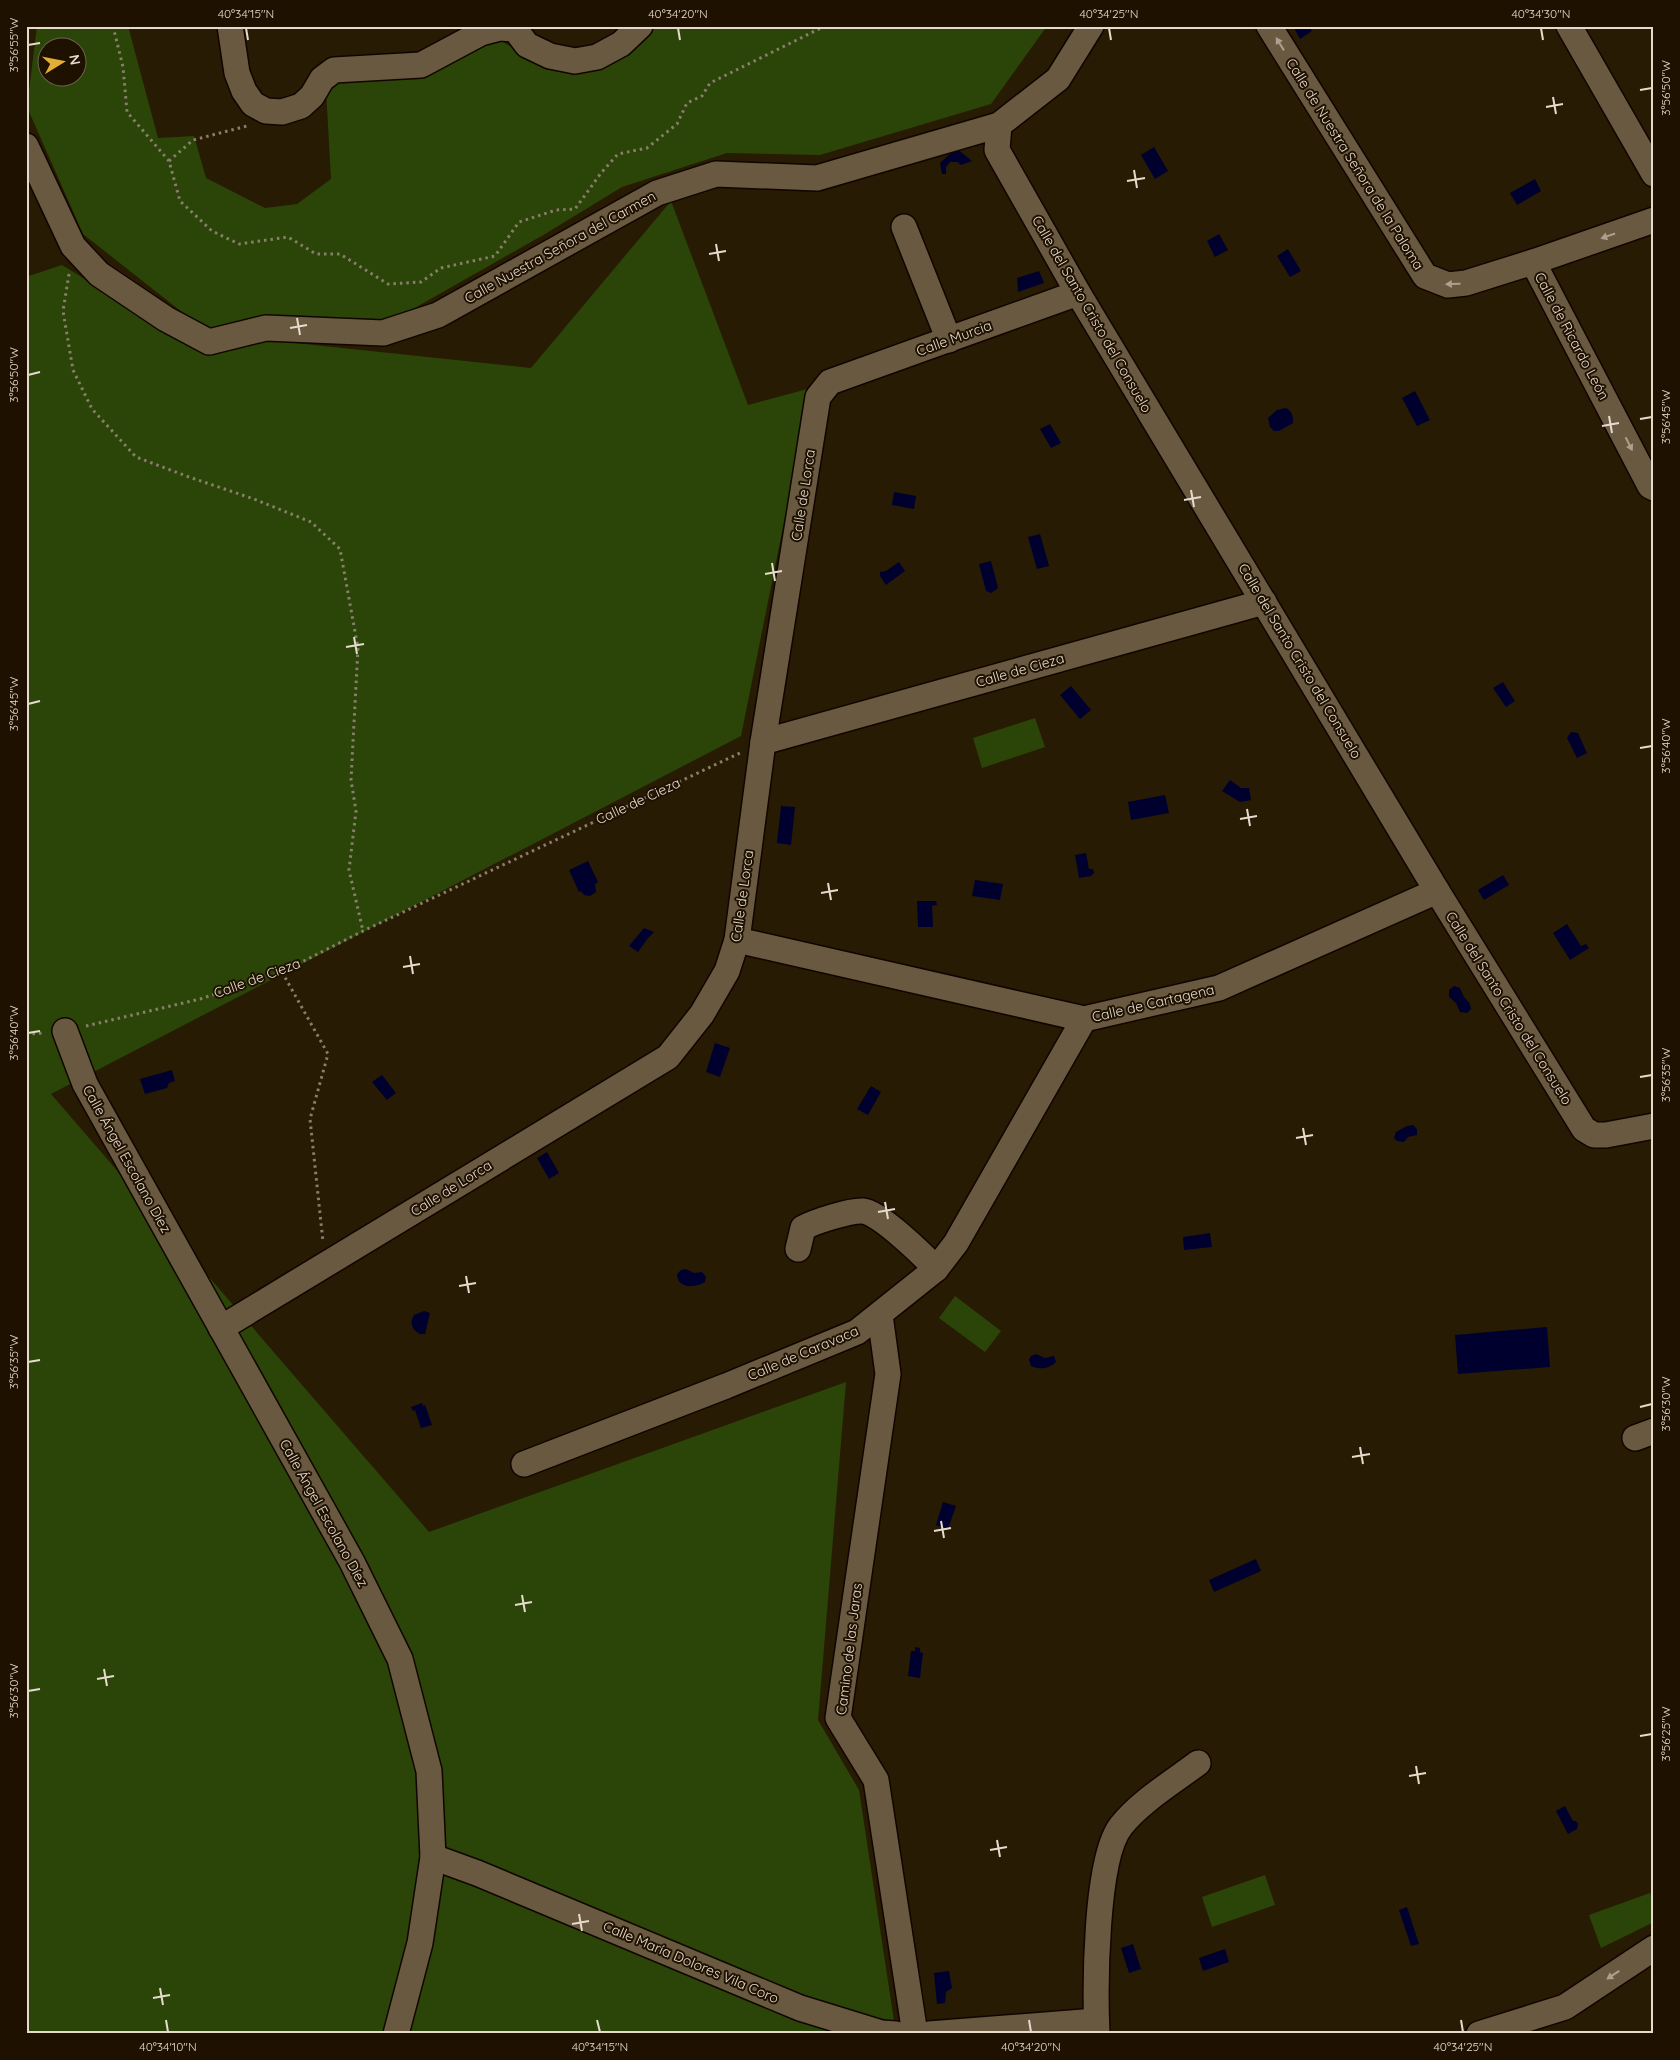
<svg xmlns="http://www.w3.org/2000/svg" width="1680" height="2060" font-family="Quicksand,sans-serif">
<rect width="100%" height="100%" fill="#281b03"/>
<!-- green -->
<g fill="#2b4508" fill-rule="evenodd">
<path d="M37,26H128L158,138L194,136L206,178L265,208L297,204L331,179L326,89L338,79L482,39L500,40L547,69L593,68L641,43L652,26H1047L991,104L820,155L727,153L622,187L545,234L383,326L206,331L83,234L27,107ZM48,48H78V78H48Z"/>
<path d="M671,201L748,405L811,388L741,736L51,1094L429,1532L846,1382L818,1720L859,1790L896,2034H26V277L62,265L208,355L267,340L531,368Z"/>
<path d="M1035,718L1045,747L982,768L973,738Z"/>
<path d="M955,1296L1001,1331L985,1352L939,1318Z"/>
<path d="M1265,1875L1275,1905L1212,1927L1202,1897Z"/>
<path d="M1650,1893L1654,1902V1922L1601,1948L1589,1915Z"/>
</g>
<!-- water -->
<g fill="#00002e">
<path d="M1293,26H1309L1312,31L1300,39Z"/>
<path d="M1154,147L1168,171L1155,179L1141,155Z"/>
<path d="M956,148L972,161L961,165L957,162H950L946,167V174H942L940,163Z"/>
<path d="M1535,179L1541,191L1517,205L1510,193Z"/>
<path d="M1219,234L1228,250L1215,257L1207,241Z"/>
<path d="M1288,249L1301,271L1290,277L1277,256Z"/>
<path d="M1039,271L1044,283L1018,292L1017,278Z"/>
<path d="M1415,391L1430,420L1417,426L1402,398Z"/>
<path d="M1285,408C1291,409 1294,417 1293,423L1279,431H1274L1270,427L1268,418L1277,410Z"/>
<path d="M1050,424L1061,443L1051,448L1040,429Z"/>
<path d="M894,492L916,496L914,509L892,505Z"/>
<path d="M1040,534L1049,566L1037,569L1028,537Z"/>
<path d="M991,561L998,588L991,593L986,591L979,564Z"/>
<path d="M899,562L905,571L886,585L880,576V572L886,571Z"/>
<path d="M1503,682L1515,701L1506,707L1493,688Z"/>
<path d="M1071,686L1091,710L1080,719L1060,695Z"/>
<path d="M1571,732L1578,733L1587,753L1577,758L1567,738Z"/>
<path d="M1230,780L1241,788H1249L1251,800L1240,802L1222,791Z"/>
<path d="M1165,795L1169,813L1131,820L1128,802Z"/>
<path d="M781,806L795,807L791,845L777,843Z"/>
<path d="M1086,853L1089,869H1093L1094,873L1091,876L1079,878L1075,855Z"/>
<path d="M588,861L598,882L595,884L596,892L590,896L584,895L581,891L579,892L569,870Z"/>
<path d="M1503,875L1509,885L1484,900L1478,890Z"/>
<path d="M975,880L1003,884L1000,900L972,896Z"/>
<path d="M917,901H936L937,905L932,906L933,927H918Z"/>
<path d="M1567,924L1581,946L1586,944L1589,948L1570,960L1553,933Z"/>
<path d="M644,928L654,932L648,938L638,952L629,946Z"/>
<path d="M1454,986L1460,988L1464,997L1470,1004L1471,1009L1467,1013L1460,1012L1456,1003L1449,997V990Z"/>
<path d="M715,1043L730,1048L720,1077L706,1072Z"/>
<path d="M172,1070L175,1081L169,1083L167,1088L145,1094L140,1079Z"/>
<path d="M382,1075L396,1093L387,1100L372,1082Z"/>
<path d="M871,1086L881,1092L868,1115L857,1109Z"/>
<path d="M1413,1125L1417,1129V1135L1408,1137L1404,1142L1397,1141L1394,1138L1396,1132L1407,1126Z"/>
<path d="M547,1152L559,1173L549,1179L537,1158Z"/>
<path d="M1210,1233L1212,1247L1184,1250L1183,1237Z"/>
<path d="M686,1269L694,1273L702,1272L706,1277L705,1282C695,1288 677,1289 677,1274L681,1270Z"/>
<path d="M424,1311L430,1313L425,1334H420C412,1330 409,1323 414,1315Z"/>
<path d="M1547,1327L1550,1367L1458,1374L1455,1335Z"/>
<path d="M1036,1354L1045,1358L1054,1356L1056,1362C1049,1369 1040,1370 1031,1366L1029,1360L1031,1356Z"/>
<path d="M422,1403L423,1406L425,1405L432,1425L421,1428L415,1410L413,1411L411,1407Z"/>
<path d="M943,1502L956,1506L948,1529L936,1525Z"/>
<path d="M1256,1559L1261,1571L1214,1592L1209,1580Z"/>
<path d="M915,1647L920,1648V1652L923,1653L920,1678L908,1676L911,1651H915Z"/>
<path d="M1565,1806L1573,1821H1576L1578,1824L1577,1829L1568,1834L1556,1811Z"/>
<path d="M1407,1907L1419,1944L1411,1946L1399,1910Z"/>
<path d="M1133,1944L1141,1969L1129,1973L1121,1948Z"/>
<path d="M1225,1949L1229,1962L1203,1971L1199,1958Z"/>
<path d="M949,1971L952,1988L946,1992L945,2003L937,2004L934,1973Z"/>
</g>
<g fill="none" stroke-linecap="round" stroke-linejoin="round">
<defs>
<g id="minor">
<path d="M230,26L237,73L244,91L253,104L266,111L282,112L301,106L312,96L322,79L334,70L421,65L481,33L500,28L515,29L527,45L550,56L575,61L597,57L621,44L640,26"/>
<path d="M1269,26L1425,276L1448,285L1466,283L1533,262L1654,220"/>
<path d="M1569,26L1654,174"/>
<path d="M999,125L997,150L1078,293L1437,891L1584,1129L1594,1135H1606L1654,1126"/>
<path d="M26,146L73,246L99,274L166,319L209,342L266,328L383,333L438,315L657,193L716,174L817,178L999,125L1058,79L1091,26"/>
<path d="M904,227L949,340"/>
<path d="M1533,262L1650,486L1654,488"/>
<path d="M763,742L1264,602"/>
<path d="M737,940L1084,1019L1219,988L1437,891"/>
<path d="M65,1031L85,1084L352,1562L400,1659L429,1771L433,1857L420,1943L396,2034"/>
<path d="M798,1249L803,1228C813,1222 851,1210 863,1211C879,1212 924,1256 936,1269"/>
<path d="M880,1315L888,1374L838,1718L876,1780L915,2034"/>
<path d="M221,1328L668,1057L702,1014L727,971L737,940L763,742L818,397L830,382L1078,293"/>
<path d="M1635,1438L1654,1431"/>
<path d="M524,1464L726,1386L857,1332L936,1269L956,1243L1084,1019"/>
<path d="M433,1857L477,1873L800,2008L881,2033L896,2034"/>
<path d="M929,2034L1096,2021"/>
<path d="M1097,2034C1095,1990 1095,1859 1121,1826C1141,1801 1173,1782 1198,1763"/>
<path d="M1479,2034L1565,2007L1654,1948"/>
</g>
</defs>
<!-- minor casing -->
<use href="#minor" stroke="#110500" stroke-width="28"/>
<!-- path -->
<g stroke="#897e6c" stroke-width="3" stroke-dasharray="2.5 4" stroke-linecap="butt">
<path d="M113,26L123,67L127,112L169,161L180,201L212,231L239,244L288,237L316,254H340L388,284L421,282L441,268L495,256L519,222L556,210L575,209L601,173L618,154L647,148L677,124L687,103L702,96L710,83L825,26"/>
<path d="M169,161L193,140L247,126"/>
<path d="M69,274L63,311L73,370L92,409L136,457L189,477L254,499L311,522L340,549L358,648L351,780L356,811L349,870L363,931"/>
<path d="M282,972L328,1054L310,1119L323,1242"/>
<path d="M86,1026L200,999L282,972L363,931L740,753"/>
<path d="M26,1034L45,1033"/>
</g>
<!-- minor -->
<use href="#minor" stroke="#695940" stroke-width="25"/>
</g>
<!-- one-way arrows -->
<defs><path id="oneway-solid" d="M-6-.8H1V-3.2L6.5 0L1 3.2V.8H-6Z" transform="scale(1.25)"/></defs>
<g fill="#ada08e">
<use href="#oneway-solid" transform="translate(1280 44) rotate(-122)"/>
<use href="#oneway-solid" transform="translate(1608 236) rotate(161)"/>
<use href="#oneway-solid" transform="translate(1453 284) rotate(178)"/>
<use href="#oneway-solid" transform="translate(1629 444) rotate(63)"/>
<use href="#oneway-solid" transform="translate(1613 1975) rotate(147)"/>
</g>
<!-- ticks -->
<path fill="none" stroke="#e4dbcd" stroke-width="2" d="M246,28L248,40M678,28L680,40M1109,28L1111,40M1541,28L1543,40M28,45L40,43M1640,90L1652,88M1553,97L1556,114M1546,107L1563,104M1134,170L1137,188M1127,181L1145,178M716,244L719,261M709,254L726,251M297,318L300,335M290,328L307,325M28,375L40,372M1609,416L1612,433M1640,419L1652,417M1602,426L1619,423M1191,490L1194,507M1184,500L1201,497M772,563L775,581M765,574L782,571M354,637L357,654M346,647L364,644M28,704L40,701M1640,748L1652,746M1247,809L1250,826M1240,819L1257,816M828,883L831,900M821,893L838,890M410,956L413,974M403,967L420,964M28,1033L40,1031M1640,1077L1652,1075M1303,1128L1306,1145M1296,1138L1313,1135M885,1202L888,1219M878,1212L895,1209M466,1276L469,1293M459,1286L476,1283M28,1362L40,1360M1640,1407L1652,1404M1360,1447L1363,1464M1352,1457L1370,1454M941,1521L944,1538M934,1531L951,1528M522,1595L525,1612M515,1605L532,1602M104,1669L107,1686M97,1679L114,1676M28,1691L40,1689M1640,1736L1652,1734M1416,1766L1419,1784M1409,1776L1426,1773M997,1840L1000,1857M990,1850L1007,1847M579,1914L582,1931M572,1924L589,1921M160,1988L163,2005M153,1998L170,1995M166,2020L168,2032M597,2020L600,2032M1029,2020L1031,2032M1461,2020L1463,2032"/>
<g text-anchor="middle" dominant-baseline="central" stroke-width="4" stroke-linejoin="round" paint-order="stroke">
<!-- street labels -->
<g font-size="14" fill="#e4dbcd" stroke="#1f1100">
<text transform="translate(1355 164) rotate(58)">Calle de Nuestra Señora de la Paloma</text>
<text transform="translate(560 247) rotate(-29)">Calle Nuestra Señora del Carmen</text>
<text transform="translate(1092 314) rotate(60)">Calle del Santo Cristo del Consuelo</text>
<text transform="translate(1572 336) rotate(62)">Calle de Ricardo León</text>
<text transform="translate(954 338) rotate(-20)">Calle Murcia</text>
<text transform="translate(803 495) rotate(-81)">Calle de Lorca</text>
<text transform="translate(1300 661) rotate(59)">Calle del Santo Cristo del Consuelo</text>
<text transform="translate(1020 670) rotate(-16)">Calle de Cieza</text>
<text transform="translate(638 801) rotate(-25)">Calle de Cieza</text>
<text transform="translate(742 896) rotate(-82)">Calle de Lorca</text>
<text transform="translate(257 978) rotate(-20)">Calle de Cieza</text>
<text transform="translate(1153 1003) rotate(-13)">Calle de Cartagena</text>
<text transform="translate(1509 1008) rotate(58)">Calle del Santo Cristo del Consuelo</text>
<text transform="translate(127 1159) rotate(61)">Calle Ángel Escolano Díez</text>
<text transform="translate(451 1188) rotate(-32)">Calle de Lorca</text>
<text transform="translate(803 1353) rotate(-23)">Calle de Caravaca</text>
<text transform="translate(324 1513) rotate(61)">Calle Ángel Escolano Díez</text>
<text transform="translate(849 1649) rotate(-83)">Camino de las Jaras</text>
<text transform="translate(691 1962) rotate(23)">Calle María Dolores Vila Coro</text>
</g>
</g>
<!-- border -->
<rect width="1680" height="2060" fill="none" stroke="#1f1100" stroke-width="55"/>
<!-- north arrow -->
<g transform="translate(62 62) rotate(80)"><circle r="24" fill="#1f1100" stroke="#6e6252"/>
<path d="M0-4L9 19L0 12L-9 19Z" fill="#e3ae35"/>
<text y="-8" font-size="14" font-weight="bold" text-anchor="middle" fill="#e4dbcd">N</text>
</g>
<rect x="28" y="28" width="1624" height="2004" fill="none" stroke="#e4dbcd" stroke-width="2"/>
<g font-size="12" text-anchor="middle" fill="#e4dbcd">
<text x="246" y="18">40°34'15"N</text>
<text x="678" y="18">40°34'20"N</text>
<text x="1109" y="18">40°34'25"N</text>
<text x="1541" y="18">40°34'30"N</text>
<text transform="translate(14 45) rotate(-90)" y="4">3°56'55"W</text>
<text transform="translate(1666 88) rotate(-90)" y="4">3°56'50"W</text>
<text transform="translate(14 375) rotate(-90)" y="4">3°56'50"W</text>
<text transform="translate(1666 417) rotate(-90)" y="4">3°56'45"W</text>
<text transform="translate(14 704) rotate(-90)" y="4">3°56'45"W</text>
<text transform="translate(1666 746) rotate(-90)" y="4">3°56'40"W</text>
<text transform="translate(14 1033) rotate(-90)" y="4">3°56'40"W</text>
<text transform="translate(1666 1075) rotate(-90)" y="4">3°56'35"W</text>
<text transform="translate(14 1362) rotate(-90)" y="4">3°56'35"W</text>
<text transform="translate(1666 1404) rotate(-90)" y="4">3°56'30"W</text>
<text transform="translate(14 1691) rotate(-90)" y="4">3°56'30"W</text>
<text transform="translate(1666 1734) rotate(-90)" y="4">3°56'25"W</text>
<text x="168" y="2051">40°34'10"N</text>
<text x="600" y="2051">40°34'15"N</text>
<text x="1031" y="2051">40°34'20"N</text>
<text x="1463" y="2051">40°34'25"N</text>
</g>
</svg>
